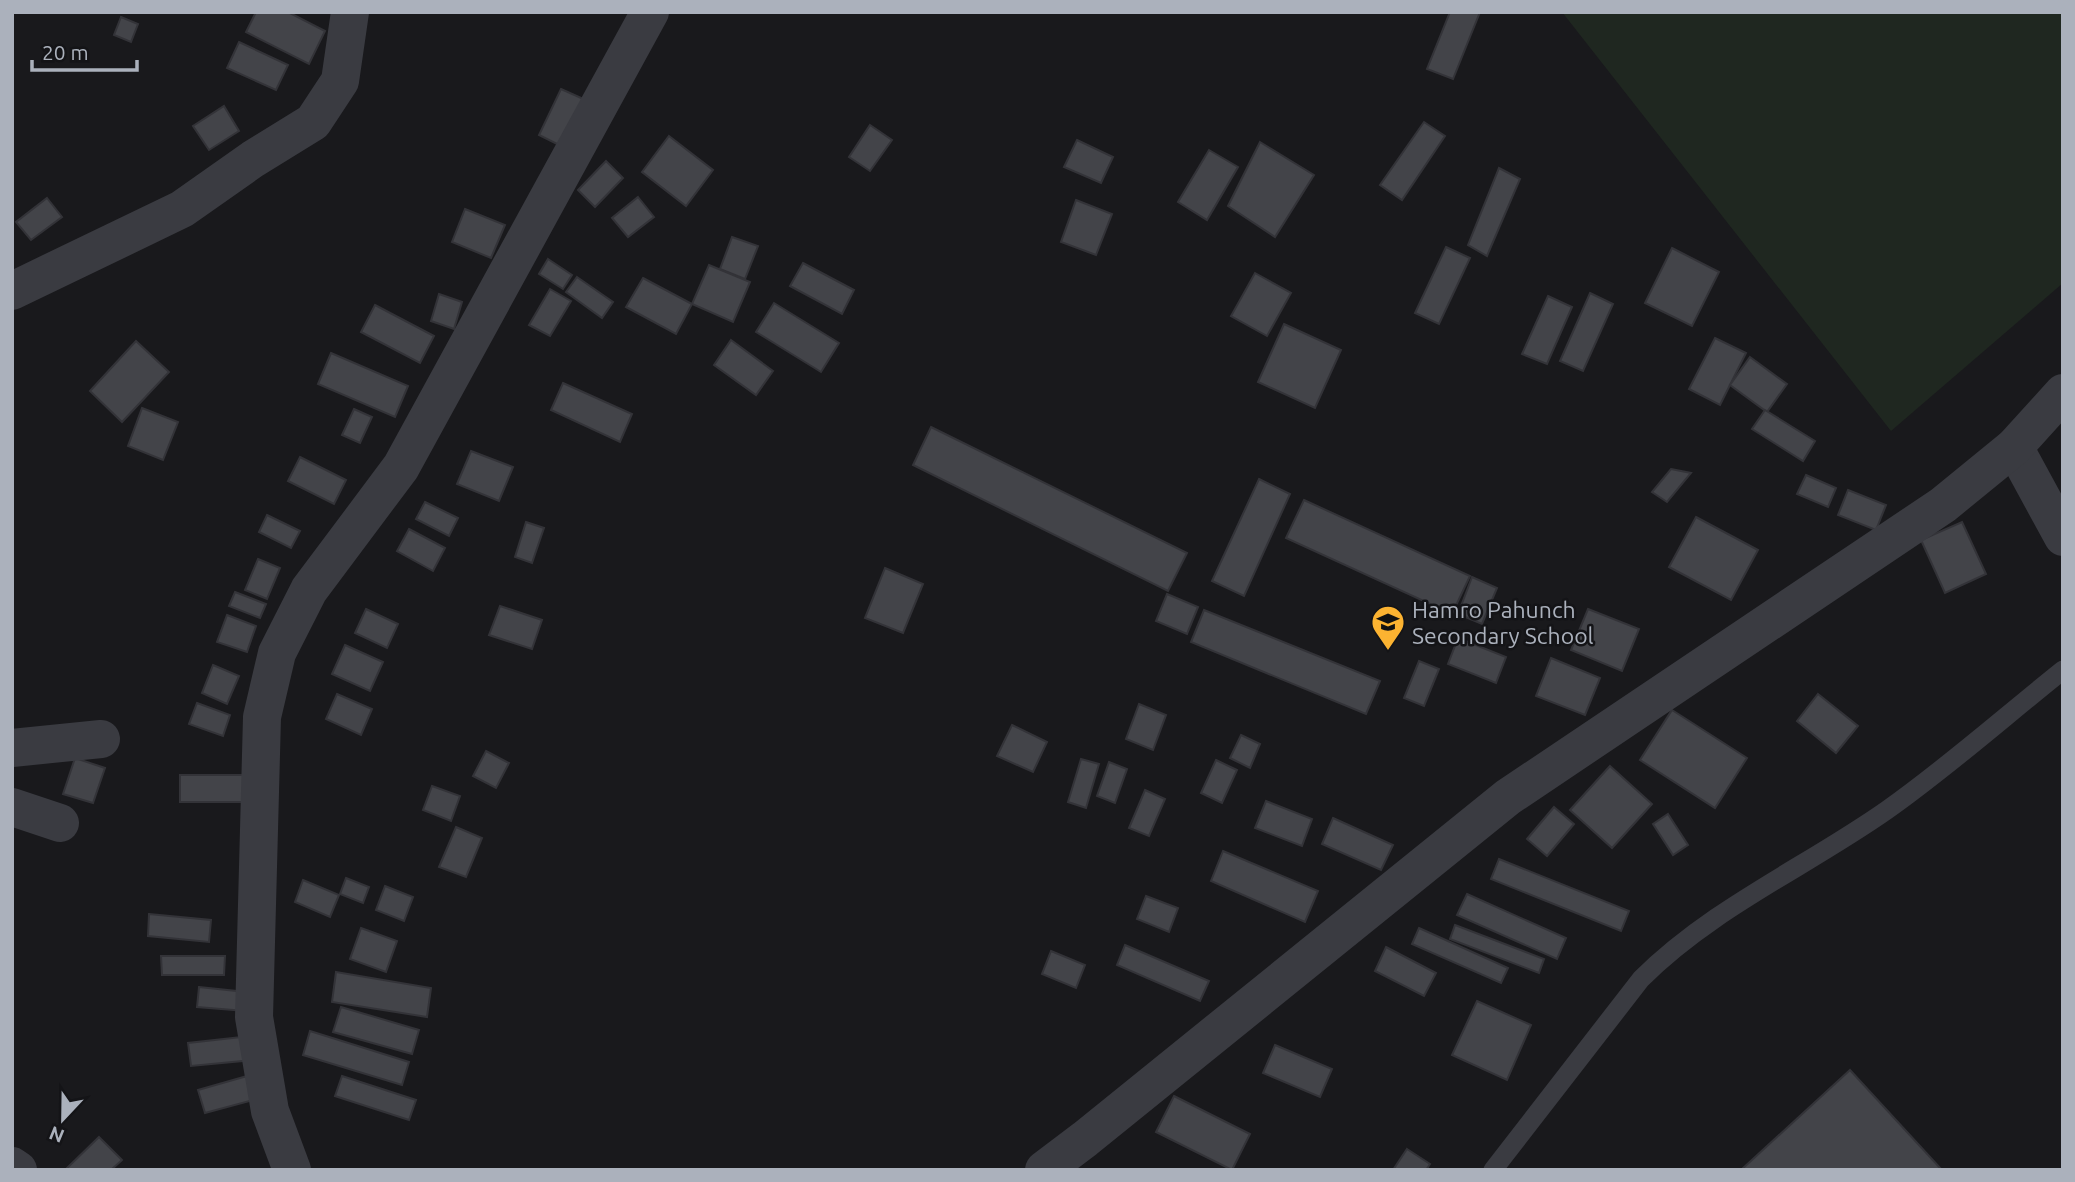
<svg xmlns="http://www.w3.org/2000/svg" width="2075" height="1182" font-family="Ubuntu,sans-serif">
<rect width="100%" height="100%" fill="#19191c"/>
<!-- green -->
<path fill="#1f2720" d="M1562,12H2063V283L1891,431Z"/>
<!-- building -->
<g fill="#434449" stroke="#333338" stroke-width="2">
<path d="M256,12H288L325,31L309,64L246,32Z"/>
<path d="M1450,12H1480L1453,79L1427,69Z"/>
<path d="M121,17L138,24L131,42L114,35Z"/>
<path d="M239,42L288,65L276,90L227,68Z"/>
<path d="M561,89L588,101L565,148L539,135Z"/>
<path d="M224,106L239,131L209,150L193,126Z"/>
<path d="M1424,122L1445,136L1402,200L1380,185Z"/>
<path d="M870,125L892,140L870,171L849,157Z"/>
<path d="M669,136L713,170L686,206L642,172Z"/>
<path d="M1077,140L1113,157L1101,183L1064,167Z"/>
<path d="M1260,142L1314,175L1275,237L1228,206Z"/>
<path d="M1209,150L1238,167L1207,220L1178,202Z"/>
<path d="M606,161L623,178L595,207L578,190Z"/>
<path d="M1499,168L1520,179L1487,256L1468,245Z"/>
<path d="M638,197L654,217L628,237L612,218Z"/>
<path d="M47,198L62,217L31,240L16,222Z"/>
<path d="M1076,200L1112,214L1096,255L1061,242Z"/>
<path d="M465,209L505,225L491,258L452,242Z"/>
<path d="M732,237L758,246L745,279L720,269Z"/>
<path d="M1446,247L1470,258L1439,324L1415,313Z"/>
<path d="M1672,248L1719,272L1692,326L1645,303Z"/>
<path d="M548,259L572,275L563,289L539,274Z"/>
<path d="M803,263L854,290L842,314L790,286Z"/>
<path d="M709,265L750,282L733,322L692,304Z"/>
<path d="M1255,273L1291,293L1267,336L1231,316Z"/>
<path d="M577,277L613,302L602,318L566,292Z"/>
<path d="M643,278L692,304L676,334L626,307Z"/>
<path d="M550,289L571,301L550,336L529,325Z"/>
<path d="M1590,293L1613,304L1583,371L1560,361Z"/>
<path d="M439,294L462,302L454,329L431,321Z"/>
<path d="M1548,296L1572,307L1547,364L1522,354Z"/>
<path d="M774,303L839,343L821,372L756,332Z"/>
<path d="M375,305L434,336L420,363L361,332Z"/>
<path d="M1284,324L1341,350L1315,408L1258,382Z"/>
<path d="M1715,338L1746,353L1720,405L1689,389Z"/>
<path d="M731,340L773,371L756,395L714,365Z"/>
<path d="M136,341L169,372L122,422L90,391Z"/>
<path d="M331,353L408,386L395,417L318,384Z"/>
<path d="M1750,357L1787,384L1767,412L1730,385Z"/>
<path d="M563,383L632,414L620,442L551,410Z"/>
<path d="M142,408L178,422L163,460L128,446Z"/>
<path d="M354,409L372,417L360,443L342,435Z"/>
<path d="M1765,410L1815,441L1803,461L1752,429Z"/>
<path d="M931,427L1187,553L1168,591L913,465Z"/>
<path d="M471,451L513,467L499,501L457,484Z"/>
<path d="M300,457L346,480L334,504L288,481Z"/>
<path d="M1671,469L1691,473L1667,502L1652,492Z"/>
<path d="M1806,475L1836,488L1828,507L1797,494Z"/>
<path d="M1259,479L1290,494L1244,596L1212,581Z"/>
<path d="M1848,490L1886,505L1876,530L1838,515Z"/>
<path d="M1304,500L1470,576L1452,614L1286,538Z"/>
<path d="M425,502L458,518L449,536L416,519Z"/>
<path d="M267,515L300,531L291,548L259,532Z"/>
<path d="M1696,517L1758,550L1731,600L1669,567Z"/>
<path d="M526,522L544,528L532,563L515,557Z"/>
<path d="M1962,522L1986,574L1945,593L1921,540Z"/>
<path d="M409,529L445,548L433,571L397,551Z"/>
<path d="M258,559L280,568L267,599L245,590Z"/>
<path d="M885,568L923,584L903,633L865,618Z"/>
<path d="M1472,577L1497,588L1482,624L1458,614Z"/>
<path d="M235,592L266,604L260,618L229,606Z"/>
<path d="M1167,594L1198,607L1187,634L1156,621Z"/>
<path d="M500,606L542,620L532,649L489,635Z"/>
<path d="M366,609L398,624L387,648L355,633Z"/>
<path d="M1588,609L1639,629L1622,671L1571,650Z"/>
<path d="M1204,610L1380,681L1366,714L1191,642Z"/>
<path d="M227,615L256,626L247,652L217,642Z"/>
<path d="M1458,638L1506,657L1496,683L1448,664Z"/>
<path d="M345,645L383,662L370,691L332,674Z"/>
<path d="M1551,658L1600,678L1585,715L1536,696Z"/>
<path d="M1419,661L1439,669L1424,706L1404,698Z"/>
<path d="M213,665L239,676L227,704L202,693Z"/>
<path d="M337,694L372,709L361,735L326,719Z"/>
<path d="M1818,694L1858,726L1836,753L1797,721Z"/>
<path d="M197,703L230,715L223,736L189,724Z"/>
<path d="M1139,704L1166,715L1153,750L1126,739Z"/>
<path d="M1672,710L1747,758L1715,808L1640,760Z"/>
<path d="M1012,725L1047,742L1033,772L997,756Z"/>
<path d="M1241,735L1260,744L1250,768L1230,758Z"/>
<path d="M486,751L509,763L496,788L473,776Z"/>
<path d="M75,758L105,768L93,803L63,794Z"/>
<path d="M1081,759L1099,764L1086,808L1068,802Z"/>
<path d="M1216,760L1237,770L1222,803L1201,793Z"/>
<path d="M1109,762L1127,769L1115,803L1097,796Z"/>
<path d="M1610,766L1652,804L1612,848L1570,810Z"/>
<path d="M180,775H252L253,802H180Z"/>
<path d="M432,786L460,796L451,821L423,810Z"/>
<path d="M1145,790L1165,799L1149,836L1129,828Z"/>
<path d="M1266,801L1312,819L1302,846L1255,828Z"/>
<path d="M1554,807L1574,824L1547,856L1527,839Z"/>
<path d="M1668,814L1688,845L1673,855L1653,824Z"/>
<path d="M1333,818L1393,845L1381,870L1322,844Z"/>
<path d="M456,827L482,838L466,877L439,867Z"/>
<path d="M1223,851L1318,891L1305,922L1211,881Z"/>
<path d="M1499,859L1629,911L1621,931L1491,879Z"/>
<path d="M346,878L369,887L363,903L340,894Z"/>
<path d="M303,880L339,895L330,917L295,902Z"/>
<path d="M385,886L413,897L404,921L376,910Z"/>
<path d="M1467,894L1566,938L1557,959L1457,915Z"/>
<path d="M1146,896L1178,908L1169,932L1137,919Z"/>
<path d="M149,914L211,920L209,942L148,936Z"/>
<path d="M1455,925L1544,959L1539,973L1450,939Z"/>
<path d="M361,928L397,941L386,972L350,959Z"/>
<path d="M1419,928L1508,968L1501,983L1412,944Z"/>
<path d="M1125,945L1209,981L1200,1001L1117,965Z"/>
<path d="M1386,947L1436,973L1424,996L1375,971Z"/>
<path d="M1051,951L1085,965L1076,988L1042,974Z"/>
<path d="M161,956H225L224,975H162Z"/>
<path d="M336,972L431,988L427,1017L332,1002Z"/>
<path d="M199,987L246,992L245,1011L197,1007Z"/>
<path d="M1477,1001L1531,1025L1507,1080L1452,1055Z"/>
<path d="M341,1007L419,1030L412,1054L333,1032Z"/>
<path d="M310,1031L409,1062L402,1085L303,1055Z"/>
<path d="M250,1036L253,1060L191,1066L188,1043Z"/>
<path d="M1275,1045L1332,1069L1320,1097L1263,1073Z"/>
<path d="M1850,1070L1942,1170H1741Z"/>
<path d="M254,1074L261,1098L205,1113L198,1090Z"/>
<path d="M342,1076L416,1100L409,1120L335,1096Z"/>
<path d="M1174,1096L1250,1134L1232,1170L1156,1132Z"/>
<path d="M99,1137L122,1160L111,1170H65Z"/>
<path d="M1407,1149L1430,1164L1426,1170H1393Z"/>
</g>
<g fill="none" stroke-linecap="round" stroke-linejoin="round">
<!-- lane -->
<path stroke="#3a3b41" stroke-width="19" d="M1493,1170L1641,979C1712,908 1806,867 1887,810C1948,767 2004,717 2063,670"/>
<!-- street -->
<g stroke="#3a3b41" stroke-width="38">
<path d="M12,291L182,209L253,159L313,122L340,81L350,12"/>
<path d="M2014,447L2063,537"/>
<path d="M12,748L101,739"/>
<path d="M12,807L60,823"/>
<path d="M12,1166L18,1170"/>
<path d="M292,1170L270,1111L254,1017L262,717L277,653L309,590L401,467L650,12"/>
<path d="M1044,1170L1085,1139L1508,797L1943,505L2014,447L2063,393"/>
</g>
</g>
<!-- icons -->
<defs>
<symbol id="school-pin" viewBox="-11 -11 22 30"><path d="M0 17L-7.5 6A9.5 9.5 0 1 1 7.5 6Z" fill="#fcb331" stroke="#141417"/><path d="M0-5L7-2L0 1L-7-2ZM-4 1L0 2.5L4 1V4Q0 6-4 4Z" fill="#111"/></symbol>
</defs>
<g fill-rule="evenodd">
<use href="#school-pin" x="1369" y="603" width="38" height="52"/>
</g>
<g text-anchor="middle" dominant-baseline="central" stroke-width="5" stroke-linejoin="round" paint-order="stroke">
<!-- poi labels -->
<g font-size="23" fill="#abb1bc" stroke="#141417" text-anchor="start">
<text x="1412" y="609">Hamro Pahunch<tspan x="1412" dy="26">Secondary School</tspan></text>
</g>
</g>
<!-- border -->
<rect width="2075" height="1182" fill="none" stroke="#abb1bc" stroke-width="28"/>
<!-- north arrow -->
<g transform="translate(63 1119) rotate(202)" stroke="#141417" stroke-width="5" paint-order="stroke">
<path d="M0-5L12 26L0 18L-12 26Z" fill="#abb1bc"/>
<text y="-10" font-size="19" font-weight="bold" text-anchor="middle" fill="#abb1bc">N</text>
</g>
<!-- scale -->
<path d="M32 60v10h105v-10" fill="none" stroke="#abb1bc" stroke-width="3.5"/>
<text x="42" y="60" font-size="21" fill="#abb1bc" stroke="#141417" stroke-width="5" paint-order="stroke">20 m</text>
</svg>
